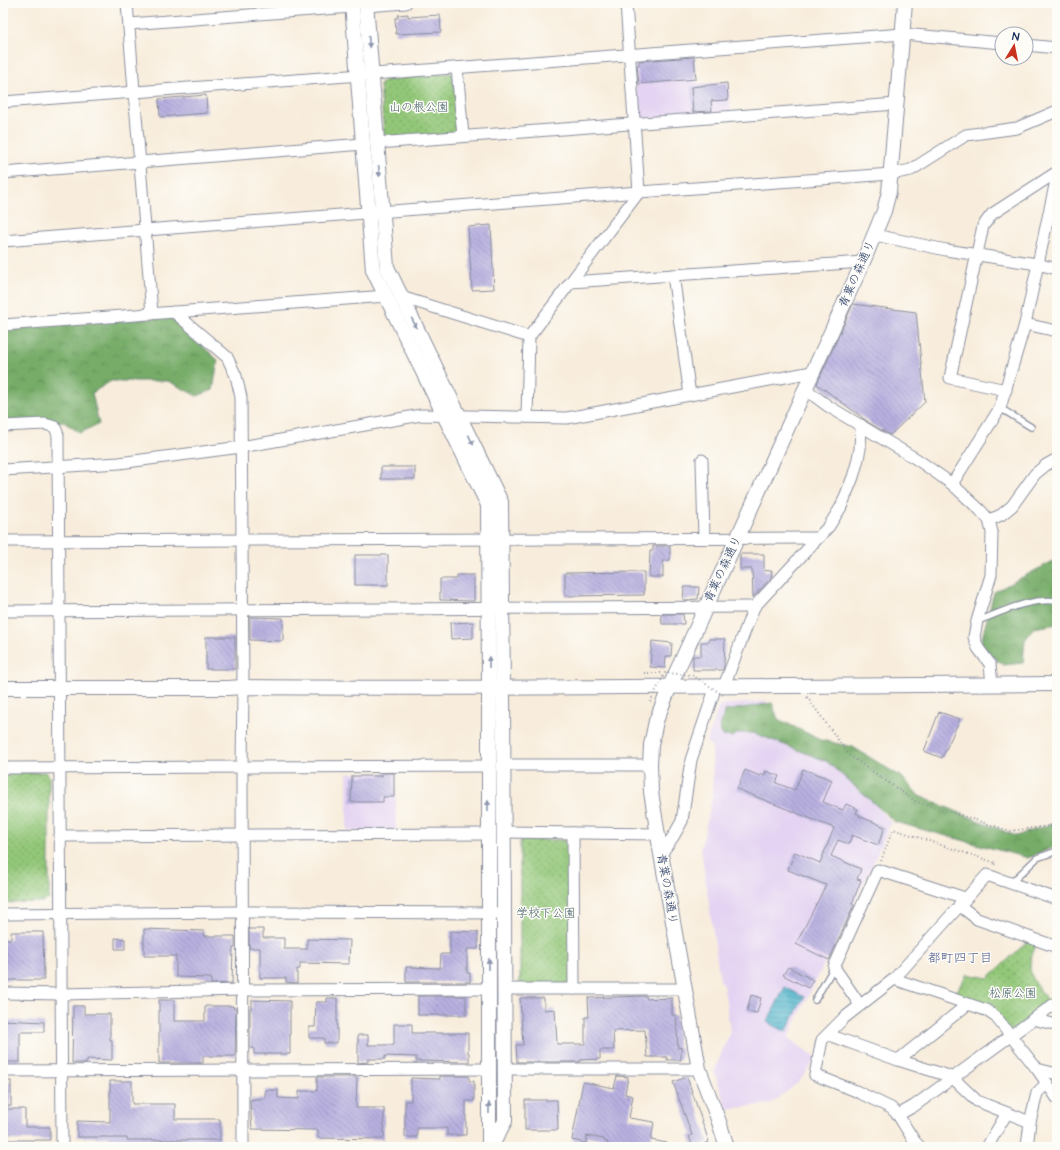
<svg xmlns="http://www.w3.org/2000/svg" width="1060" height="1150" font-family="'Architects Daughter','Klee One',sans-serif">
<defs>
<pattern id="grass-dots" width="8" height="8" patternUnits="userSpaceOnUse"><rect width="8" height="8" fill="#93c778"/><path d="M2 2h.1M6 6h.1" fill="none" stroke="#77a266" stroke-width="1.8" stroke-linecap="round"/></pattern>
<pattern id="forest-crowns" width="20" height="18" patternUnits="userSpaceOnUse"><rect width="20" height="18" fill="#76ac68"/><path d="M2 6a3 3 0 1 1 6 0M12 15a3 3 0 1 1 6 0" fill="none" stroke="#608c59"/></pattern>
<pattern id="water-rules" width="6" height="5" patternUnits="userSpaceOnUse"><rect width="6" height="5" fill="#4cb3cb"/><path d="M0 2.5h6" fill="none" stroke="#3e92a8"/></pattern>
<pattern id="building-back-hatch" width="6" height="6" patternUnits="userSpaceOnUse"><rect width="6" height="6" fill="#b8b0e0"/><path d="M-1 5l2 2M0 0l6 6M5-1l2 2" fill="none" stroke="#9590b9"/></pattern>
</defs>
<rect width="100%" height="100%" fill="#fdfcf7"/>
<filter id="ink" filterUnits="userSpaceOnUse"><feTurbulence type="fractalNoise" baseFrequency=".025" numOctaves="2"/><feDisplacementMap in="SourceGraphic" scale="8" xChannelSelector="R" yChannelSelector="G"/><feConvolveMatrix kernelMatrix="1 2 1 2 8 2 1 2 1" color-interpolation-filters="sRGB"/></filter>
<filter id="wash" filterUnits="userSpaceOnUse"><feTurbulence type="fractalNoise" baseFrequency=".012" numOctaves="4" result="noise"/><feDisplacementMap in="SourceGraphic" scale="16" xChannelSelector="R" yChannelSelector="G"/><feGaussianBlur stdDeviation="0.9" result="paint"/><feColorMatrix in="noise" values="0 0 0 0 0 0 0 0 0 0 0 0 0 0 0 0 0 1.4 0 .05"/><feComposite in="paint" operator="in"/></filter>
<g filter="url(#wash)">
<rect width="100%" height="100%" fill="#f8eddc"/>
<!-- built -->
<g fill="#e4d3f2">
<path d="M694,56L697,84L728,82L731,113L644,119L638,114L634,66L639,60Z"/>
<path d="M767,701L773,733L845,770L891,823L870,870L788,1038L817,1058L798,1083L770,1104L727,1109L714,1072L730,1032L724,988L720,980L701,848L713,794L712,748L707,742L719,705Z"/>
<rect x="347" y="773" width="49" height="58"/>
</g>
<!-- grass -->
<g fill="url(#grass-dots)" stroke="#577b6b">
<path d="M452,73L460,131L457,134L391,139L384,134L380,85L384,80Z"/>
<path d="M45,772L49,776V899L42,902L3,903V773Z"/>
<path d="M520,840H565L572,847V979L565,987L520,986Z"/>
<path d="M1028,941L1037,944C1022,973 1034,979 1049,1004L1014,1030H1009L954,995L967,974L988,978Z"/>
</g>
<!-- forest -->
<g fill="url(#forest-crowns)" stroke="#486e63">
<path d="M170,317L218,360L213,390L197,396L168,381H111L92,393L99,424L80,433L64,422H3V332L32,327Z"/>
<path d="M1057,559V624L1034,628L1025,640L1023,663L1004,665L988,654L981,642L994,592Z"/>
<path d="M772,703L778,719L821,740L853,747L903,778L919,796L1016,836L1057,822V846L1028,858L895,822L826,761L754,733H738L733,737L723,736L719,728L725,711Z"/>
</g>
<!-- water -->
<path fill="url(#water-rules)" stroke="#347194" d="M785,987L804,997L786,1032L767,1022Z"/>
<g id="blocks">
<!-- building -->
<g fill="url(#building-back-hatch)">
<path d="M408,14V17L440,15L441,32L396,34L395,18H398V15Z"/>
<path d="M694,57L696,79L639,84L637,65H639V61Z"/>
<path d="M727,83L728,100L711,101L712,111L693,112L691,87Z"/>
<path d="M206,95L207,113L160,117L159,99Z"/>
<path d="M491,225L494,289L472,290L468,227Z"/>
<path d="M853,304L916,312L925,402L890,435L871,424L817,384Z"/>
<rect x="381" y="467" width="34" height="12"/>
<path d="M653,546H670V560L663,561V577H649L650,551H653Z"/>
<path d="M740,554H764V571L772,570L771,578L753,597L752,569H740Z"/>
<rect x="355" y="555" width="33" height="30"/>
<path d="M644,572V595L565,596V573Z"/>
<path d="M457,575H474V601L440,600V579H456Z"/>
<path d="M684,587H699L698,599L683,600Z"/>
<path d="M661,614H683L684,624H662Z"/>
<path d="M250,617L283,618V641L250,640Z"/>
<path d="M473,622V638L451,639L450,623Z"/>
<rect x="206" y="637" width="29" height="32"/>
<path d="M709,639H725L724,665L723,670H693V656H701V642H709Z"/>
<path d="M652,641L672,643L671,656H666L665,668L650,667Z"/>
<path d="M939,712L960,719L942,758L924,751Z"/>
<path d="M803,769L832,780L823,802L843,810L846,804L858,809L856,813L860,815L859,816L885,827L878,845L852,835L849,844L838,840L831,856L861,869L857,879L861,880L852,904L854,905L829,960L796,944L826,885L788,870L795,852L820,863L834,828L737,789L745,770L760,776L761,774L764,776L766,771L779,776L776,783L795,790Z"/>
<path d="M382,773H394V797H383V802H351L352,776H382Z"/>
<path d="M144,929L204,931V936H235V948H233L232,983L211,984V978L176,977V956H144Z"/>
<path d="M249,929H263V938H284V949H307V939L350,940L349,964L300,963V969H297V983L286,982V978H260V948H249Z"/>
<path d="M450,931L478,932V949H467V973H470V982H406V967L440,968L441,954H450Z"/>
<path d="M11,932H43L44,980H3V939H11Z"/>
<path d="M115,938L125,939V949H115Z"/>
<path d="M788,967L813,980L808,988L783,975Z"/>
<path d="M751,995L761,998L757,1013L747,1011Z"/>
<rect x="418" y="996" width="48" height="19"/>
<path d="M646,996L647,999L672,998V1015H676L678,1048L681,1047V1060H667V1057H647L645,1030L613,1031L614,1050H600V1059L580,1060V1062H517L516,1045H523L520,998H544V1010L555,1009L557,1044H585V1017H589L588,998Z"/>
<path d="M327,998H337V1043H324V1038H309V1027H315L316,1002H327Z"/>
<path d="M159,1000H174V1021H205V1006H233V1008H236L235,1056H203V1063H159Z"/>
<path d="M252,1000L290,1001V1054H254V1048H250V1008H252Z"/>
<path d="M73,1006H84V1014H110V1040H112V1060L87,1059V1063H72Z"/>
<path d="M3,1020L44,1022V1032H20V1062H3Z"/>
<path d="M394,1024H412V1033H468V1053H469V1062L416,1061V1057L385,1056V1059H368V1062L358,1063V1035H368V1045H394Z"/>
<path d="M440,1076H469V1081H474V1101H466V1135H447V1128H417V1137H405V1101H411V1078L440,1079Z"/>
<path d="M617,1076L628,1077L625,1094L633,1096L629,1118L654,1122L651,1140L667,1143L666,1147H613L607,1146L608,1142L604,1141V1139L587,1136L586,1143L572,1140L583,1082L614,1088Z"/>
<path d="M317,1077H357L356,1108H384V1139L318,1138V1130L252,1129L250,1100L265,1098V1090H278V1098L299,1099V1091H317Z"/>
<path d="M687,1077L709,1142L697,1147H693L689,1136L692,1135L673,1082Z"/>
<rect x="3" y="1081" width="8" height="25"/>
<path d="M110,1081H132V1104H175V1119H220V1140H127V1138H110V1137H77V1121L110,1122Z"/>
<path d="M525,1100H557L558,1130H525Z"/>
<path d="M4,1109H25V1127H50V1140H4Z"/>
</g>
</g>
</g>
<g filter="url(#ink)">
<use href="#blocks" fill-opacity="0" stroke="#8a8e9d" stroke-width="1"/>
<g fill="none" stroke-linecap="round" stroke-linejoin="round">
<defs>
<g id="service">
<path d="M1000,408L1031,427"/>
<path d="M978,621C1005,611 1027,598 1057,601"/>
<path d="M1011,883L1037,858L1057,851"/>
<path d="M815,1000L834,967"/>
</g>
<g id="minor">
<path d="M127,3L152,314"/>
<path d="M366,6L406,3"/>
<path d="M129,24L352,7"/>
<path d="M1026,45L1057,48"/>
<path d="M457,68L463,136"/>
<path d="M3,102L903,34L1002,43"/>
<path d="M377,143L896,104"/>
<path d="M3,173L363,144"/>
<path d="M875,235L946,250L1037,264L1057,269"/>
<path d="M3,241L639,192L891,174L911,170L966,135L1017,128L1057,111"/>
<path d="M673,275L690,395"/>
<path d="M571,282L863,262"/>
<path d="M401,297L529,337"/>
<path d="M174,312L227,357L236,376L241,397L243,687L242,767L243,1147"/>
<path d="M1025,324L1057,331"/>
<path d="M3,325L386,296"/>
<path d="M805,389L828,406L918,460L952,484L980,510L989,520L992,532L991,575L977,621L974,637L978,648L990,664L992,685"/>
<path d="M1006,390L950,378L983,226L992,214L1057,172"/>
<path d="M527,417L529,337L639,192L626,3"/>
<path d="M3,426L45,424L55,427L58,435L62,1147"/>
<path d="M702,460L704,538"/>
<path d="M3,470L119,463L241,447L421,415L567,418L812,372"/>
<path d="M952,484L1000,408L1025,324L1057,176"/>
<path d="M989,520L1001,515L1012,506L1035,474L1046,465L1057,459"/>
<path d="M3,541L818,538"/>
<path d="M3,611L754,607"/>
<path d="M724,686L754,607L829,526L841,507L853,477L857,463L860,449L861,425"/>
<path d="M504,765H650"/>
<path d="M3,768L488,766"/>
<path d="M504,832L658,834"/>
<path d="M573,833L574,989"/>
<path d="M60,836L488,834"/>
<path d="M661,854L673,837L682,821L691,760L716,686"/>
<path d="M959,905L977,919L1057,947"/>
<path d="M3,914L242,912L504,913"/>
<path d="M894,979L986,1010L996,1017L1037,1069L1057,1098"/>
<path d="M505,989H684"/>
<path d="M3,993L61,994L243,990L489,989"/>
<path d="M860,1005L834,967L878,870L965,898"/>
<path d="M1033,1019L1057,1025"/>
<path d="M829,1035L898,1060L952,1077L977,1101L1030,1122"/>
<path d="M898,1060L968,1004"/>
<path d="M505,1069H699"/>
<path d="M1037,1069L1057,1074"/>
<path d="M3,1071L489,1069"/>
<path d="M898,1115L914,1106L1057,1002"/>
<path d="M920,1147L915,1142L898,1115L891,1108L856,1091L815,1075L822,1040L844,1018L894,979L987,875L1057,899"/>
<path d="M987,1147L1007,1113"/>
<path d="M1027,1147L1030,1122L1037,1093L1047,1083"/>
</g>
<g id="tertiary">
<path d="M352,3L373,270L488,505L489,688V1147"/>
<path d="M366,3L387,267L501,502L503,688L505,1121L491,1147"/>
<path d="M3,688H228L243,687C514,690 786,685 1057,684"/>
<path d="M727,1147L718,1119L699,1069L661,854L651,792L650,765L651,745L656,721L670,686L863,262L884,211L889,192L905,3"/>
</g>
</defs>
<!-- service casing -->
<use href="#service" stroke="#8a8e9d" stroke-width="8"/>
<!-- minor casing -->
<use href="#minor" stroke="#8a8e9d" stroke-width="13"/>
<!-- tertiary casing -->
<use href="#tertiary" stroke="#8a8e9d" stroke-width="16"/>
<!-- path -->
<g stroke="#8a8e9d" stroke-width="2" stroke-dasharray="1 3" stroke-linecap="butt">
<path d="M644,673H663"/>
<path d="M807,697L849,755L915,801L1010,831L1057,825"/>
<path d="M881,861L893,829L996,863L993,866"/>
</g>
<!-- service -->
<use href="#service" stroke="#fff" stroke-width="5.5"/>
<!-- minor -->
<use href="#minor" stroke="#fff" stroke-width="11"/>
<!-- tertiary -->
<use href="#tertiary" stroke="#fff" stroke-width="14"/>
<!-- path-bridge -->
<path stroke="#8a8e9d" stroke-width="2" stroke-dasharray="1 3" stroke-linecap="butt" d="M650,702L665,673L692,675L723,695"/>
</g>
<!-- one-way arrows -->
<defs><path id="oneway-solid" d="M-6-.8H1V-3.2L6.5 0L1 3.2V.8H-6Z"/></defs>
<g fill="#8d97ae">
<use href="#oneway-solid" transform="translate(369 42) rotate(86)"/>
<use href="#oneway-solid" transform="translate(379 171) rotate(86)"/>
<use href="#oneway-solid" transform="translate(414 323) rotate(64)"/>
<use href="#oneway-solid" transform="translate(471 440) rotate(64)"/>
<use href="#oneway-solid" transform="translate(489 662) rotate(-91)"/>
<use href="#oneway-solid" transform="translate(488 806) rotate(-90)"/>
<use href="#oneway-solid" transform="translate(489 964) rotate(-90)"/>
<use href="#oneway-solid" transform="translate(489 1108) rotate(-90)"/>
</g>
</g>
<g text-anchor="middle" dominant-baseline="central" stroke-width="3" stroke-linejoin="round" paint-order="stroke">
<!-- park labels -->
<g font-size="12" fill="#3f5d66" stroke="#fdfcf7">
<text x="419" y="107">山の根公園</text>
<text x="546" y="913">学校下公園</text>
<text x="1013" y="993">松原公園</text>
</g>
<!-- street labels -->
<g font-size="12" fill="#1b2f5e" stroke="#fdfcf7">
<text transform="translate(857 274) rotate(-66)">青葉の森通り</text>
<text transform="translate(723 569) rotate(-65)">青葉の森通り</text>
<text transform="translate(667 889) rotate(80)">青葉の森通り</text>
</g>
<!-- neighbourhood labels -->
<g font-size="13" fill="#525c8c" stroke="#fdfcf7">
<text x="960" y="958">都町四丁目</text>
</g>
</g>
<!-- margin -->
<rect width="1060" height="1150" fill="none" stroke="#fdfcf7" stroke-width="16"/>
<!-- north arrow -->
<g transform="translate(1014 46) rotate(10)"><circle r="19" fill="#fdfcf7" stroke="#a3aaba"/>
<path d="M0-3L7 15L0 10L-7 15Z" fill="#c8321e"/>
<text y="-6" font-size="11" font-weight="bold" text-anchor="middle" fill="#1b2f5e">N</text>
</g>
</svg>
